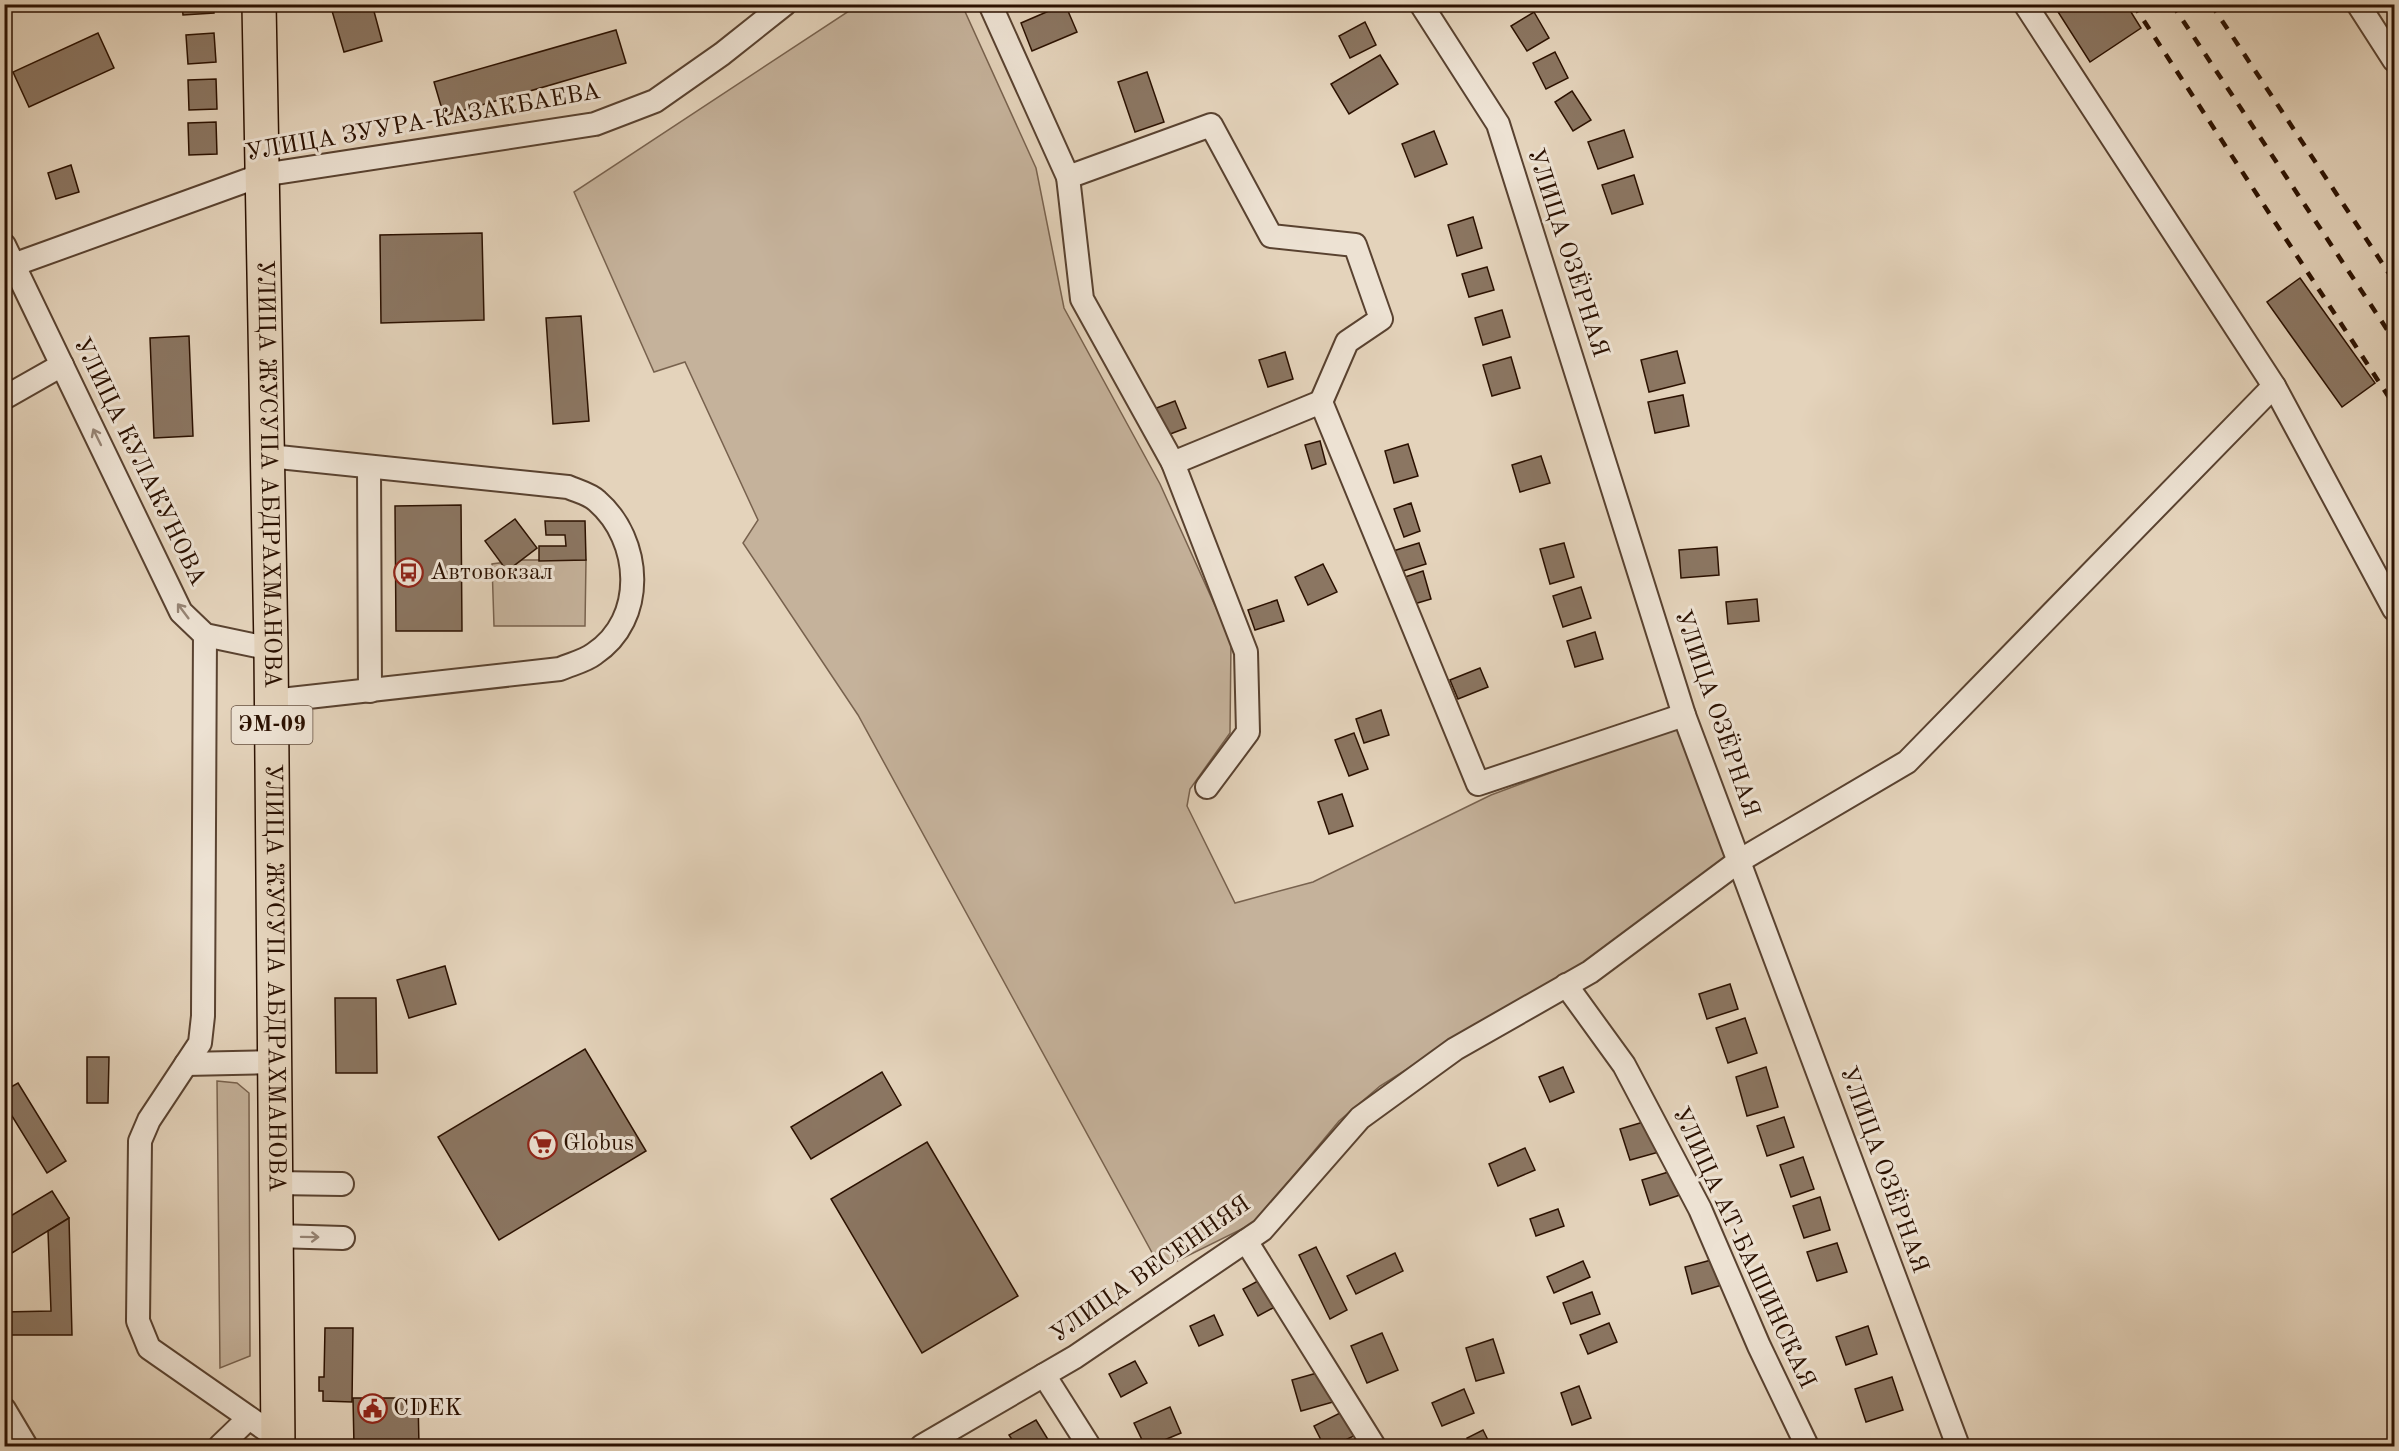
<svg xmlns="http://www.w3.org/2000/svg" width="2399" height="1451" font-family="'Old Standard TT',serif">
<rect width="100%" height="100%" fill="#e4d3bb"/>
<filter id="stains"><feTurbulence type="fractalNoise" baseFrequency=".00333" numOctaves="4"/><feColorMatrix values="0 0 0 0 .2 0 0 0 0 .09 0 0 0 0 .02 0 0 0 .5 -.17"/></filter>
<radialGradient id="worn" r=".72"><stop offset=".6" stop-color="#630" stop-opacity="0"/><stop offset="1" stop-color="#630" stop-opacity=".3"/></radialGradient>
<!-- green -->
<g fill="#c5b29b" stroke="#78624e" stroke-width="1.5">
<path d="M858,5H962L1036,168L1064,308L1160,484L1231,641L1230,733L1190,789L1187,806L1235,903L1313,882L1491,795L1677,726L1727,856L1587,961L1491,1016L1380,1086L1339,1121L1254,1223L1161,1269L858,715L743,543L758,520L685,362L654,372L574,192Z"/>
<path d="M521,560H586L585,626H494L492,564Z"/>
<path d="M217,1081L237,1083L249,1093L250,1356L220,1368Z"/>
</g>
<!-- building -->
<g fill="#8b7662" stroke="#2b1101" stroke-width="1.5">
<path d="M182,4H213L214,13L183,15Z"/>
<path d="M330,4H372L382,41L344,52Z"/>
<path d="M1065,4L1077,32L1032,51L1021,23Z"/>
<path d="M2053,4H2126L2141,28L2090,62Z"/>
<path d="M1534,12L1549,38L1527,51L1511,26Z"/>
<path d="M1365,22L1376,45L1350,58L1339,36Z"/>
<path d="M616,30L626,63L444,116L434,82Z"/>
<path d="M98,33L114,68L29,107L13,72Z"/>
<path d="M214,33L216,62L188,64L186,35Z"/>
<path d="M1555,52L1568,78L1546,89L1533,63Z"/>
<path d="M1380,55L1398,84L1349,114L1331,84Z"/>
<path d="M1147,72L1164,122L1135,132L1118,82Z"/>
<path d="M216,79L217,109L189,110L188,80Z"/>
<path d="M1572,91L1591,120L1573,131L1555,102Z"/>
<path d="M216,122L217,154L189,155L188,123Z"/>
<path d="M1624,130L1633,157L1598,169L1588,142Z"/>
<path d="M1434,131L1447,164L1415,177L1402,144Z"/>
<path d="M71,165L79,192L56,199L48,173Z"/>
<path d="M1634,175L1643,204L1612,214L1602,185Z"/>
<path d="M1473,217L1482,248L1457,256L1448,225Z"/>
<path d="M482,233L484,320L381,323L380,235Z"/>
<path d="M1487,267L1494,290L1469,297L1462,274Z"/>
<path d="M2300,278L2375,383L2342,407L2267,302Z"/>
<path d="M1502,310L1510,337L1483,345L1475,318Z"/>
<path d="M581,316L589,421L553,424L546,318Z"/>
<path d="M189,336L193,436L154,438L150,338Z"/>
<path d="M1677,351L1685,383L1649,392L1641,360Z"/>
<path d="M1285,352L1293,379L1268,387L1259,360Z"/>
<path d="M1511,357L1520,388L1492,396L1483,365Z"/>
<path d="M1683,395L1689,426L1655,433L1648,402Z"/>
<path d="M1175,401L1186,428L1165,436L1154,409Z"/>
<path d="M1320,441L1326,464L1312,469L1305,445Z"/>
<path d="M1408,444L1418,476L1394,483L1385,451Z"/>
<path d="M1541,456L1550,483L1520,492L1512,465Z"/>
<path d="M1411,503L1420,531L1404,537L1394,509Z"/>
<path d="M461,505L462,631H396L395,506Z"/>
<path d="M515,519L537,548L507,571L485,541Z"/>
<path d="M545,521H585L586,560L539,561V546H566L565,535H546Z"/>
<path d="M1419,543L1426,564L1400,572L1393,551Z"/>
<path d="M1564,543L1574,577L1550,584L1540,549Z"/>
<path d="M1717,547L1719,575L1681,578L1679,550Z"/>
<path d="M1323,564L1337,592L1308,605L1295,577Z"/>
<path d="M1423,571L1431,599L1414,604L1405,577Z"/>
<path d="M1581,587L1591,618L1563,627L1553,596Z"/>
<path d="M1757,599L1759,621L1728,624L1726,602Z"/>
<path d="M1277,600L1284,621L1255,630L1248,610Z"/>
<path d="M1595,632L1603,659L1575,667L1567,641Z"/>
<path d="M1480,668L1488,687L1458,699L1450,680Z"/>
<path d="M1381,710L1389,735L1364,743L1356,719Z"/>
<path d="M1354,733L1368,769L1349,776L1335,740Z"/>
<path d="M1342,794L1353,826L1329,834L1318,802Z"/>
<path d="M445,966L456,1004L409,1018L397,980Z"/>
<path d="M1730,984L1738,1009L1707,1019L1699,994Z"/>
<path d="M335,998H376L377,1073H336Z"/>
<path d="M1745,1018L1757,1053L1728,1063L1716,1028Z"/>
<path d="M585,1049L646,1151L499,1240L438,1137Z"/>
<path d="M87,1057H109L108,1103H87Z"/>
<path d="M1563,1067L1574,1092L1550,1102L1539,1077Z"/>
<path d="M1766,1067L1778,1107L1747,1116L1736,1077Z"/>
<path d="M882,1072L901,1105L811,1159L791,1127Z"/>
<path d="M18,1083L66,1161L47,1173L4,1103V1091Z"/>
<path d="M1784,1117L1794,1147L1767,1156L1757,1126Z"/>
<path d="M1650,1120L1659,1152L1630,1160L1620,1129Z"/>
<path d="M927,1142L1018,1296L922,1353L831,1199Z"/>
<path d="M1525,1148L1535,1170L1498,1186L1489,1164Z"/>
<path d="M1803,1157L1814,1189L1791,1197L1780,1165Z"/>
<path d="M1675,1170L1683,1194L1650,1205L1642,1180Z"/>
<path d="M52,1191L69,1218L12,1253L4,1240V1220Z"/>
<path d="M1820,1197L1830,1230L1804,1238L1793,1206Z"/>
<path d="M1558,1209L1564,1226L1536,1236L1530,1219Z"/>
<path d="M69,1218L72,1335H4V1312L51,1311L48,1231Z"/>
<path d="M1837,1243L1847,1272L1817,1281L1807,1252Z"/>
<path d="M1316,1247L1347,1310L1330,1319L1299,1255Z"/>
<path d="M1395,1253L1403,1271L1356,1294L1347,1276Z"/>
<path d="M1715,1259L1722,1285L1692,1294L1685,1267Z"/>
<path d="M1583,1261L1590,1277L1554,1293L1547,1277Z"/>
<path d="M1269,1275L1284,1302L1258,1316L1243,1289Z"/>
<path d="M1592,1292L1600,1314L1571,1324L1563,1303Z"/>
<path d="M1214,1315L1223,1335L1199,1346L1190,1326Z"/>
<path d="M1609,1323L1617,1342L1588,1354L1580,1335Z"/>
<path d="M1868,1326L1877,1354L1846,1365L1836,1337Z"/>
<path d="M325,1328H353L352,1402L323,1401V1391H319V1377H324Z"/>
<path d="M1382,1333L1398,1370L1367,1383L1351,1346Z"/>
<path d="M1493,1339L1504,1373L1476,1381L1466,1348Z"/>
<path d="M1135,1361L1147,1383L1121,1397L1109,1374Z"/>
<path d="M1324,1371L1333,1402L1301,1411L1292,1380Z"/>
<path d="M1892,1377L1903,1410L1866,1422L1855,1389Z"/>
<path d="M1579,1386L1591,1418L1572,1425L1561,1393Z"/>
<path d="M1464,1389L1474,1413L1442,1426L1432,1403Z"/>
<path d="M353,1398H418L419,1446H354Z"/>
<path d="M1170,1407L1181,1433L1150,1446H1145L1134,1423Z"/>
<path d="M1346,1410L1358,1434L1333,1446H1324L1314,1426Z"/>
<path d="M1036,1420L1052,1446H1016L1009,1435Z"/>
<path d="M1483,1430L1491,1446H1471L1467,1438Z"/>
</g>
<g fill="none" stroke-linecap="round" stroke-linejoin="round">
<defs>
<g id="minor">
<path d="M990,4L1068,177L1082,299L1173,463L1246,652L1248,732L1207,787"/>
<path d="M1421,4L1498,124L1684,715L1958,1446"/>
<path d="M2025,4L2274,386L2394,609"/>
<path d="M2358,4L2394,60"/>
<path d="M1068,177L1211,125L1271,236L1355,245L1381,319L1347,342L1321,402"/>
<path d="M4,245L181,612L205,635L271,649"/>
<path d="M13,265L262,175L595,124L655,101L722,54L785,4"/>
<path d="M4,398L62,365"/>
<path d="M269,456L568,487C577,491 590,494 597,501C642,540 647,619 594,654C585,661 571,664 560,669L272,701"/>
<path d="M1173,463L1321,402L1478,784L1684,715"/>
<path d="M369,467L370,691"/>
<path d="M205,635L203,1016L200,1043L149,1120L140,1141L138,1321L149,1348L278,1438"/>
<path d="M1566,985L1624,1065L1700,1209L1759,1346L1807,1446"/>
<path d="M186,1064L274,1062"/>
<path d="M275,1183L342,1184"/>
<path d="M276,1236L343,1238"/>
<path d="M1246,1241L1374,1446"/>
<path d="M1044,1375L1089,1446"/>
<path d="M4,1409L26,1446"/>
<path d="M220,1446L249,1418"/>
<path d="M922,1446L1075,1357L1262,1230L1360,1118L1455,1049L1590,972L1739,861L1907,762L2274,386"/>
</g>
<g id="highway">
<path id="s1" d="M259,4L271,649L278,1446"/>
</g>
</defs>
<!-- minor casing -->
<use href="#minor" stroke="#594230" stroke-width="26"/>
<!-- highway casing -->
<use href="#highway" stroke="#2b1101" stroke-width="36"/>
<!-- minor -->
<use href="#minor" stroke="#ede2d3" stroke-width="22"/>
<!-- highway -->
<use href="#highway" stroke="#e4d3bb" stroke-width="33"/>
<!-- rail -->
<g stroke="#2b1101" stroke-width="4.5" stroke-dasharray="10 10" stroke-linecap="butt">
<path d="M2133,4L2394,405"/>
<path d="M2172,4L2394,340"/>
<path d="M2211,4L2394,281"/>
</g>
</g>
<!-- one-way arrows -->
<defs><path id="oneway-shaft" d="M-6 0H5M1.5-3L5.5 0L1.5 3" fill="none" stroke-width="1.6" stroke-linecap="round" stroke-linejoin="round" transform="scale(1.5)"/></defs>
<g stroke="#968474">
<use href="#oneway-shaft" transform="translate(97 437) rotate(-116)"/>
<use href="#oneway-shaft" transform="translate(183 611) rotate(-127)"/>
<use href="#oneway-shaft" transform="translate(310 1237) rotate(1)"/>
</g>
<!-- icons -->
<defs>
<symbol id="bus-ring" viewBox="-11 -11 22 22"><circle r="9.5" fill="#ede2d3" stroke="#8f2418" stroke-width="1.5"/><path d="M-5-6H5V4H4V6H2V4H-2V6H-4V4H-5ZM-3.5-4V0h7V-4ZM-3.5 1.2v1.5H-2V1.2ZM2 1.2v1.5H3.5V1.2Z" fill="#8f2418"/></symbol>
<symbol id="supermarket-ring" viewBox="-11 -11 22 22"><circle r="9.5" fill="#ede2d3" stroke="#8f2418" stroke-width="1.5"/><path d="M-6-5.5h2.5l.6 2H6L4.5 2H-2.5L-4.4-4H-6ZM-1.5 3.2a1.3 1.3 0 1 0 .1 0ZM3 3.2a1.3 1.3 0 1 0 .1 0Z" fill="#8f2418"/></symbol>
<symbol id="civic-ring" viewBox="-11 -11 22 22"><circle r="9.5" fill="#ede2d3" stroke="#8f2418" stroke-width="1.5"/><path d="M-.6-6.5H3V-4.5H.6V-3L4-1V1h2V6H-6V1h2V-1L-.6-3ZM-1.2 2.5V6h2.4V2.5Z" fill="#8f2418"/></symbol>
</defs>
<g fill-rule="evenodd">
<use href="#bus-ring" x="392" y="556" width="33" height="33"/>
<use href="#supermarket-ring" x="526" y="1128" width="33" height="33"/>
<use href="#civic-ring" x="356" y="1392" width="33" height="33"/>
</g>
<g text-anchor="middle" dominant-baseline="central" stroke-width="6" stroke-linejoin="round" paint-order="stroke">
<!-- shield labels -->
<rect fill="#ede2d3" stroke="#655040" stroke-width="1.5" x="231.5" y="706" width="81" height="38" rx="4.5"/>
<g font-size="22" font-weight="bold" fill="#2b1101">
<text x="272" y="725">ЭМ-09</text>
</g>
<!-- street labels -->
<g font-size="24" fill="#2b1101" stroke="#ede2d3">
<text transform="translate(423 123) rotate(-10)">УЛИЦА ЗУУРА-КАЗАКБАЕВА</text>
<text transform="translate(1567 253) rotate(72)">УЛИЦА ОЗЁРНАЯ</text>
<text transform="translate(139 462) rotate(64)">УЛИЦА КУЛАКУНОВА</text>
<text stroke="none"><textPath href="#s1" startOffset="470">УЛИЦА ЖУСУПА АБДРАХМАНОВА</textPath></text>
<text transform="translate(1716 714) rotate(71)">УЛИЦА ОЗЁРНАЯ</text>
<text stroke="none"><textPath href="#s1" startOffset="974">УЛИЦА ЖУСУПА АБДРАХМАНОВА</textPath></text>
<text transform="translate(1883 1170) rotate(70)">УЛИЦА ОЗЁРНАЯ</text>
<text transform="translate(1743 1248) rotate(65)">УЛИЦА АТ-БАШИНСКАЯ</text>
<text transform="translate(1151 1270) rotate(-35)">УЛИЦА ВЕСЕННЯЯ</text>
</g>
<!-- poi labels -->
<g font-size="24" fill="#2b1101" stroke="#ede2d3" text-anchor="start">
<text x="430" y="573">Автовокзал</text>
<text x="563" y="1144">Globus</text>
<text x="393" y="1409">CDEK</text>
</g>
</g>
<!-- margin -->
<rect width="2399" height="1451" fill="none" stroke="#e4d3bb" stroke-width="24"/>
<rect x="6" y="6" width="2387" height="1439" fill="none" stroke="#2b1101" stroke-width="3"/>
<rect x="12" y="12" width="2375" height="1427" fill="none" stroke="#2b1101" stroke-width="1.5"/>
<rect width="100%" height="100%" filter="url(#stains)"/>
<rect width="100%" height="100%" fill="url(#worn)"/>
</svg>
